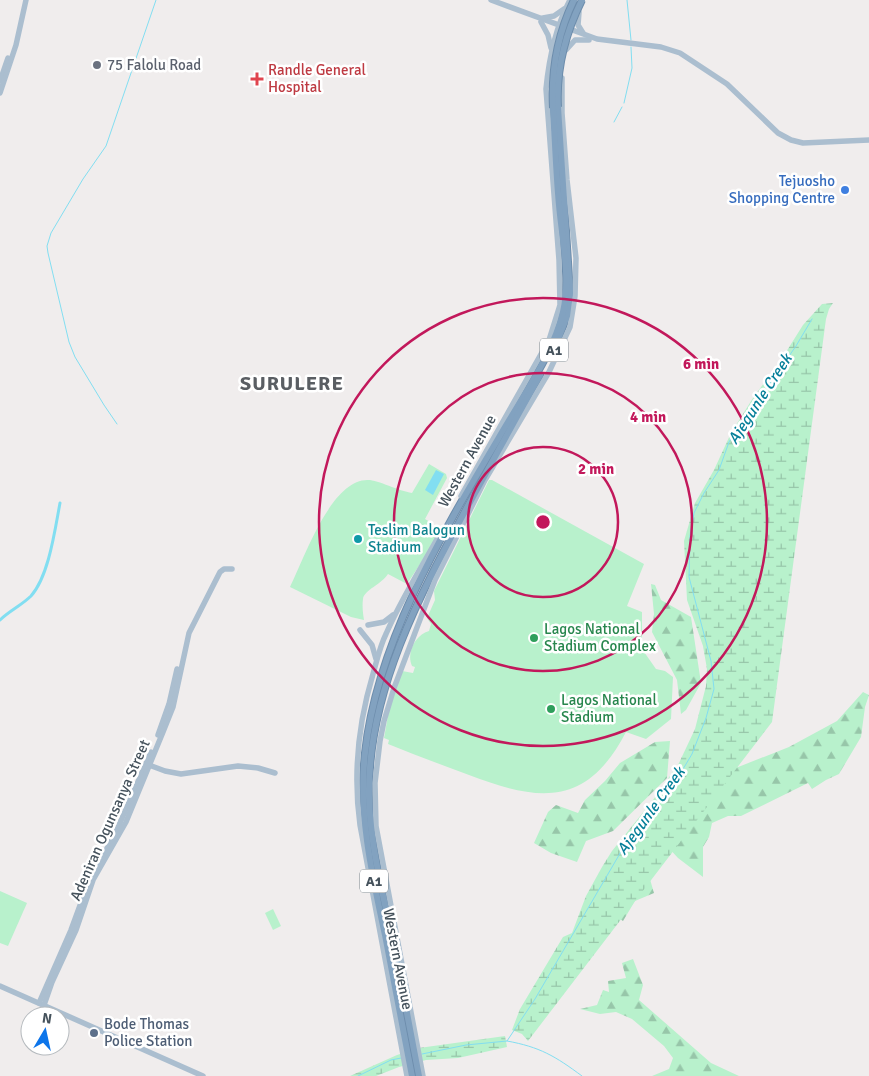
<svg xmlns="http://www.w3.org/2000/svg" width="869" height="1076" font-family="Signika,sans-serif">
<defs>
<pattern id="forest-firs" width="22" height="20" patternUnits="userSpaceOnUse" patternTransform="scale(1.25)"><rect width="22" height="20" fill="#b8f1cc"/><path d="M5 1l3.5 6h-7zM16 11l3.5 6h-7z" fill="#97c6a9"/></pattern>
<pattern id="wetland-marsh" width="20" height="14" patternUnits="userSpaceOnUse" patternTransform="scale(1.25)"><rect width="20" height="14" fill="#b8f1cc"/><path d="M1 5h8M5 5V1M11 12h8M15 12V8" fill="none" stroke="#97c6a9"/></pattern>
</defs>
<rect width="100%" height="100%" fill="#f0eded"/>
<!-- forest -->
<g fill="url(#forest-firs)">
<path d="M651,584L655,585L661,600L691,617L701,683L686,710L681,714L677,680L652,632L654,614Z"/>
<path d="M863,692L869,695L865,707L861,737L839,774L826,780L812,789L808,783L741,816H728L712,823L709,837L703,847V877L678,858L666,845L647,869L654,893L635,901L623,921L602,907L695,784L789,747L837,721Z"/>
<path d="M670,741L667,778L613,831L586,841L577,862L551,853L534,843L548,812L556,805L578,813L585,800L605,781L620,763L655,742Z"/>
<path d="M633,959L643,985L639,1000L711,1063L739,1076H652L669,1069L673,1058L664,1046L632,1019L616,1012L600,1014L580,1009L597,1005L603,990L609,992L608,981L626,978L622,963Z"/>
</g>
<!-- wetland -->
<g fill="url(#wetland-marsh)">
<path d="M833,303L829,309L826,319L772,722L528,1041L522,1034L512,1030L520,1009L563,937L572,933L586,896L602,867L612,851L653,800L679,763L695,729L706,686L707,669L703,646L687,600L684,541L695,503L714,470L731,433L753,398L781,360L803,325L822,304Z"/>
<path d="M505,1036L507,1047L458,1058L426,1060L399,1067L376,1076H350L397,1055L419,1048Z"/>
</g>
<!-- garden -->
<g fill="#b8f1cc">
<path d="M429,464L446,474L447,478L425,519L430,522L428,527L441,532L407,584L388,574C382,584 364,590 363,599C362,606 363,614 364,620L351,617L290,587C304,559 331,479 368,480C378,480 399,491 412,493Z"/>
<path d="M489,480H492L644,564L627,606L642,612V649L656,669L665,671L673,677L671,719L646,739L626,732C587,807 540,802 469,775C442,765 415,755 388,744L389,740L384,738L389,710L402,671L413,673L415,667L412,666C406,653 415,635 429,631L431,624L427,618L435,600L434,591Z"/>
<path d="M0,891L27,903L8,946L0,943Z"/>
<path d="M273,909L281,926L273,930L265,913Z"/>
</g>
<!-- water -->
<path fill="#82def1" d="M436,470L444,474L433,495L425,490Z"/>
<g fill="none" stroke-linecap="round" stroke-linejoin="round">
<!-- stream -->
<g stroke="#82def1" stroke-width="1">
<path d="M627,0L631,40"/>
<path d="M624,103L632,68L631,47"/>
<path d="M614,122L622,107"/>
<path d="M117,424L104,405L75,357L69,342L48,253L47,246L51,233L83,179L106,146L156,0"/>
<path d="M507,1041C540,1047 555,1056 582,1076"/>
<path d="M422,1054L466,1045L507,1041L535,999L629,838L670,791L692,754L706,718L714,689L711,661L689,577L690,536L694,513L704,493L719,470L729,442L743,419L764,392L796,346L812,319"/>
<path d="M358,1076L391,1060L401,1058"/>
</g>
<!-- canal -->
<path stroke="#82def1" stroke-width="3" d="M0,620C9,611 22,605 31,596C49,576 55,529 60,503"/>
<defs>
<g id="highway">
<path d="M557,342L567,316L570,293L558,107"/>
<path d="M412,1076C403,1029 394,982 385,935C372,875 358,814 365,753C377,642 442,534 498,439C519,402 554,353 563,312C571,278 562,239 559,205C556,173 555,140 553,108"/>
<path d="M419,1076C410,1030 402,984 392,939C383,892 370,845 369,797C367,692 420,594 469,504C493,461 516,418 540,375"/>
</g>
</defs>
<!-- highway casing -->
<use href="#highway" stroke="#6d8dac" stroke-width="8"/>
<!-- major -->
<g stroke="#abbecf" stroke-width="5.5">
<path d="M491,0L597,39L661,47L680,53L727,84L778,133L791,140L803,143L869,140"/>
<path d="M579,12L578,25L583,33"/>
<path d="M543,18L554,16L564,9"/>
<path d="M541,22L548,35L551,48"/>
<path d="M566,50L575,40H589"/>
<path d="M0,81L8,58"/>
<path d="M0,93L16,45L26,0"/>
<path d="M461,496L549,340L560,305L559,260L546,89C549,58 555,28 570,0"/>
<path d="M368,625L384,622L393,615"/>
<path d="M360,630L372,645L376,659"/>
<path d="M158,735L169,704L177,669"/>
<path d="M149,765L165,771L181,774L238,766L258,768L275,773"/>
<path d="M0,986L203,1076"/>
<path d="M39,1003L71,930L89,881L116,832L151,752"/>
<path d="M44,1005L52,982L76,930L93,880L126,822L163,732L173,707L189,633L220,572L224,569H232"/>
<path d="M407,1076L360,825C353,774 358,724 373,674C377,660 380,646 386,634C400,601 420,570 437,539"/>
<path d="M423,1076L376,826L375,783L380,741L384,721L394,688L435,580L485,480L549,372L570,327L575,296L576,258L567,180L562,113V78"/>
</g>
<!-- highway -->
<use href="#highway" stroke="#82a2c0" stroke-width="6"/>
<defs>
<g id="highway-bridge">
<path d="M558,107C556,69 565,34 582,0"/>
<path d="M553,108C551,69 557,35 574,0"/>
</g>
</defs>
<!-- highway-bridge casing -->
<use href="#highway-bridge" stroke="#6d8dac" stroke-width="8" stroke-linecap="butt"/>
<!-- highway-bridge -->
<use href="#highway-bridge" stroke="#82a2c0" stroke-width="6"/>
</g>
<!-- distance rings -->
<g fill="none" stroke="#c2185b" stroke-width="2.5">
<circle cx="543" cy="522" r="75"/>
<circle cx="543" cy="522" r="149"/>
<circle cx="543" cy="522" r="224"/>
</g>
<!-- markers -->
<circle fill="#6b7280" stroke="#fff" stroke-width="2" cx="97" cy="65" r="5"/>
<path fill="#e0444e" stroke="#fff" stroke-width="2" d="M254.5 71.5h5v5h5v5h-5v5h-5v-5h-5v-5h5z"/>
<circle fill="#3f7fe0" stroke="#fff" stroke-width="2" cx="845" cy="190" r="5"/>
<circle fill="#0f9aa8" stroke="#fff" stroke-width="2" cx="358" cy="539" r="5"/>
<g fill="#2e9e5b" stroke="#fff" stroke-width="2">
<circle cx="534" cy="638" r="5"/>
<circle cx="551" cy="709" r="5"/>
</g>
<circle fill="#5c6f8a" stroke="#fff" stroke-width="2" cx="94" cy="1033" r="5"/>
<g text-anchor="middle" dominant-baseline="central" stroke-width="5" stroke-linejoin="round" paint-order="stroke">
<!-- shield labels -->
<g fill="#fff" stroke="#7d868d" stroke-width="1">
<rect x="540" y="338.5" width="28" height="23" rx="4"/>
<rect x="360" y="869.5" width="28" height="23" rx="4"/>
</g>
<g font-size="14" font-weight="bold" fill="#45525c">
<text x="554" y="350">A1</text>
<text x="374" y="881">A1</text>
</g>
<!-- worship labels -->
<g font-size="15" fill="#5b616d" stroke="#fff" text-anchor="start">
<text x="107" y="65">75 Falolu Road</text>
</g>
<!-- health labels -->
<g font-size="15" fill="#be3a42" stroke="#fff" text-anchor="start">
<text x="268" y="70">Randle General<tspan x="268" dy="17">Hospital</tspan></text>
</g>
<!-- shop labels -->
<g font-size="15" fill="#366cbe" stroke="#fff" text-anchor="end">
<text x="835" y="181">Tejuosho<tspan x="835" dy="17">Shopping Centre</tspan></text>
</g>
<!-- street labels -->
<g font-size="15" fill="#45525c" stroke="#fff">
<text transform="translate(467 461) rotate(-61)">Western Avenue</text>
<text transform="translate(110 820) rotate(-66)">Adeniran Ogunsanya Street</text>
<text transform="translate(398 959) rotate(79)">Western Avenue</text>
</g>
<!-- culture labels -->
<g font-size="15" fill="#0d838f" stroke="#fff" text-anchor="start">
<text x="368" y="530">Teslim Balogun<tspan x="368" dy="17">Stadium</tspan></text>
</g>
<!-- leisure labels -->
<g font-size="15" fill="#27864d" stroke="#fff" text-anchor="start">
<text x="544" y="629">Lagos National<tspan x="544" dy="17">Stadium Complex</tspan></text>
<text x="561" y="700">Lagos National<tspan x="561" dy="17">Stadium</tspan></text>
</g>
<!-- service labels -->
<g font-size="15" fill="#4e5e75" stroke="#fff" text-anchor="start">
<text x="104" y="1024">Bode Thomas<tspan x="104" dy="17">Police Station</tspan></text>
</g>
<!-- water labels -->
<g font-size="16" font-style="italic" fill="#057f99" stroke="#fff">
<text transform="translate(760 399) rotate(-57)">Ajegunle Creek</text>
<text transform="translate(651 811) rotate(-54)">Ajegunle Creek</text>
</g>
<!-- district labels -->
<g font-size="20" font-weight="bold" letter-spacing="1" fill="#5a5e63" stroke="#fff">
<text x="292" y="383">SURULERE</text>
</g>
</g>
<circle cx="543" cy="522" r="8" fill="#c2185b" stroke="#fff" stroke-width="2.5"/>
<g font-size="15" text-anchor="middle" font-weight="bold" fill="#c2185b" stroke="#fff" stroke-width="5" stroke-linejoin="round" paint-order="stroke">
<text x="701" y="369">6 min</text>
<text x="648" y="422">4 min</text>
<text x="596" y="474">2 min</text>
</g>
<!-- north arrow -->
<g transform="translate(45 1031) rotate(9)"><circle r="24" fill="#ffffff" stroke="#b5babe"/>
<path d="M0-4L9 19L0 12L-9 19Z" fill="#0d75ea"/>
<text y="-8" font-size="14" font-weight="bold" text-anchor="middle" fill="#45525c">N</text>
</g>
</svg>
